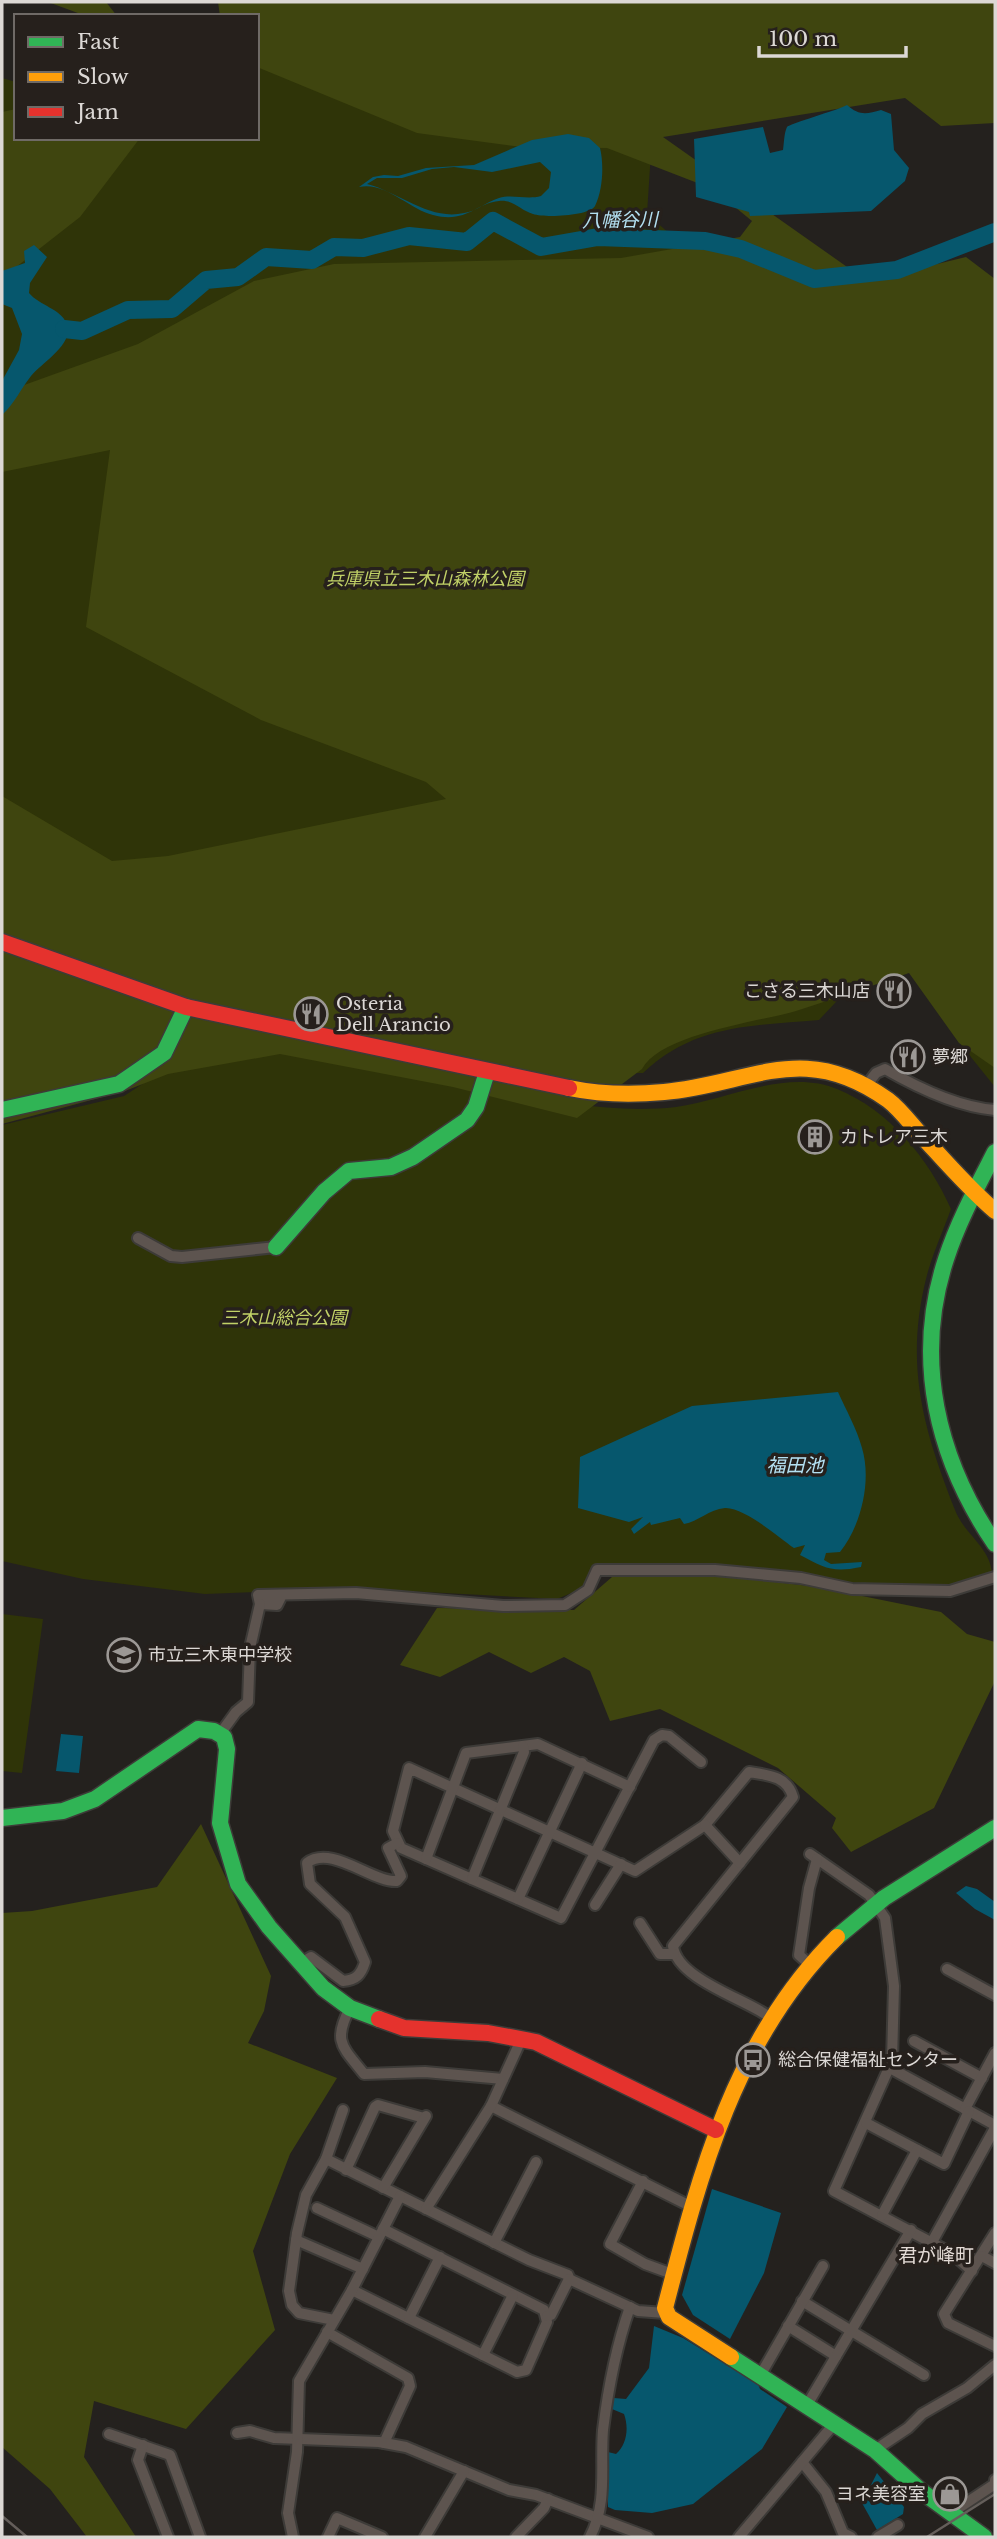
<svg xmlns="http://www.w3.org/2000/svg" width="997" height="2539" font-family="'Libre Baskerville','Noto Sans JP',serif">
<rect width="100%" height="100%" fill="#24211e"/>
<!-- green -->
<g fill="#2f3408">
<path d="M995,2L869,89L653,121L647,214L670,234L824,259L854,292L995,282V1087L962,1046L913,968L851,986L819,1020C751,1026 695,1024 643,1073H597L2,930V78L16,82V138H257V16Z"/>
<path d="M189,1037C281,1053 374,1069 466,1085C534,1097 606,1115 676,1107C726,1100 787,1068 837,1089C889,1110 929,1159 951,1209C943,1231 933,1253 927,1275C904,1364 923,1428 955,1510C964,1534 990,1547 992,1573L947,1587L839,1582L793,1571L712,1565L596,1566L583,1588L557,1599L351,1588L205,1594L83,1579L2,1561V1125L124,1096L170,1066Z"/>
<path d="M2,1614L43,1619L22,1773L2,1771Z"/>
</g>
<!-- forest -->
<g fill="#3f450f">
<path d="M48,2H106L117,16H86Z"/>
<path d="M218,2H995V123L941,126L905,98L663,137L867,281L966,257L995,279V1068L959,1043L909,973C871,986 834,999 796,1011C758,1022 661,1034 642,1069L577,1118L453,1087L280,1054L168,1074L125,1091L2,1124V796L112,861L168,856L446,799L426,782L261,720L86,627L110,450L2,472V393L138,344L254,281L334,264L621,258L740,237L752,221L713,189L607,148L522,147L417,133L257,67V16H220Z"/>
<path d="M16,109V138H140L80,217L2,278V112Z"/>
<path d="M715,1575L818,1587L941,1612L967,1634L995,1642V1681L934,1808L851,1852L832,1828L836,1818L778,1768L660,1709L610,1721L590,1671L564,1657L531,1673L489,1652L440,1677L400,1665L437,1608L574,1610L612,1577Z"/>
<path d="M201,1824L271,1976L264,2011L248,2043L337,2078L290,2154L253,2251L275,2330L186,2429L94,2401L84,2457L136,2537H87L50,2489L2,2447V1913L32,1911L157,1887Z"/>
</g>
<!-- water -->
<g fill="#06576d" fill-rule="evenodd">
<path d="M847,105C859,116 867,114 881,110L891,114L894,150L909,168L905,181L871,211L750,216L749,212L696,197L694,139L763,127L770,153L783,150C784,144 784,133 787,127C789,124 838,110 847,105Z"/>
<path d="M568,134L589,138L600,148C604,164 603,190 595,206C589,216 545,218 533,214C521,211 513,199 499,201C476,203 466,224 433,215C409,209 385,181 359,187L373,177L384,175L398,176L426,168L474,165L532,140ZM540,162L551,172L549,188L541,196C527,200 512,194 499,198C486,202 477,211 464,213C429,221 399,192 367,184L377,178H402L432,169L454,167L492,172Z"/>
<path d="M34,245L47,257L30,283L29,293C40,306 60,308 67,324C75,343 42,363 31,376C20,390 15,403 2,415V381L19,350L22,334L12,308L2,304V271L25,263L24,251Z"/>
<path d="M838,1392C846,1410 857,1429 862,1448C872,1481 861,1526 840,1552L826,1553L824,1560L831,1564L862,1562L861,1567C832,1573 825,1568 800,1555L805,1545L794,1548C778,1537 744,1507 725,1508C709,1509 698,1522 684,1524L680,1518L651,1525L650,1522L634,1534L631,1529L643,1517L629,1522L578,1508L580,1457L692,1406Z"/>
<path d="M61,1734L83,1736L79,1773L56,1771Z"/>
<path d="M966,1886L977,1889L995,1902V1920L975,1909L956,1893Z"/>
<path d="M712,2189L781,2213L764,2273L730,2339L693,2315L682,2295Z"/>
<path d="M654,2326L683,2338L758,2384L760,2389L787,2407L762,2449L693,2504L652,2513L615,2510L608,2507V2452L616,2454C627,2444 629,2428 624,2414L612,2409L614,2398L626,2399L649,2368Z"/>
<path d="M877,2473L904,2507L903,2514L877,2530L862,2503Z"/>
</g>
<g fill="none" stroke-linecap="round" stroke-linejoin="round">
<!-- river -->
<path stroke="#06576d" stroke-width="18" d="M64,329L82,331L128,310L172,309L206,280L238,277L266,257L312,260L334,247L363,248L409,236L467,242L493,221L541,247L598,237L705,241L741,249L814,279L897,270L995,232"/>
<defs>
<g id="street">
<path d="M866,1086L876,1073L885,1069C918,1088 957,1107 995,1110"/>
<path d="M138,1238L171,1256L182,1257L276,1247"/>
<path d="M282,1595L277,1605L260,1604L258,1595L356,1593L503,1606L565,1605L588,1590L597,1570H715L801,1578L852,1589L950,1591L995,1577"/>
<path d="M220,1734L236,1712L248,1702L250,1648L260,1604"/>
<path d="M701,1762L669,1736L662,1735L654,1740L561,1918L401,1848L393,1831L409,1768C484,1802 559,1837 635,1871L705,1825L749,1772C768,1775 787,1776 793,1797L673,1946C677,1979 745,1999 768,2016"/>
<path d="M705,1825L740,1863"/>
<path d="M810,1854L869,1895L885,1918L894,1986L892,2061L834,2191L953,2254L972,2271"/>
<path d="M426,1859L466,1753L538,1744L630,1787"/>
<path d="M472,1879L524,1752L523,1746"/>
<path d="M518,1899L582,1763"/>
<path d="M595,1905L621,1864"/>
<path d="M640,1923L660,1954H674"/>
<path d="M301,1963L311,1957L343,1981C356,1980 361,1975 365,1962L345,1917L310,1884L307,1863C331,1844 373,1883 397,1881L401,1876L388,1848L397,1843"/>
<path d="M809,1964L799,1955L809,1888L817,1859"/>
<path d="M947,1969L995,1995"/>
<path d="M350,2008C332,2042 343,2047 364,2074L425,2072L503,2079"/>
<path d="M914,2041L982,2078"/>
<path d="M890,2068L995,2125"/>
<path d="M491,2106L694,2208"/>
<path d="M965,2109L995,2053"/>
<path d="M866,2123L944,2164L969,2111"/>
<path d="M326,2159L529,2260L568,2275L569,2279"/>
<path d="M346,2170L375,2107L378,2105L424,2118"/>
<path d="M643,2181L610,2244L645,2264L675,2275"/>
<path d="M383,2188L426,2116"/>
<path d="M317,2208L379,2237"/>
<path d="M426,2209L491,2106L521,2040"/>
<path d="M882,2215L917,2150"/>
<path d="M995,2233L944,2314L948,2323L995,2346"/>
<path d="M296,2240L363,2269"/>
<path d="M932,2242L995,2128"/>
<path d="M494,2243L536,2162"/>
<path d="M982,2256L995,2263"/>
<path d="M352,2290L517,2372L526,2370L547,2322L544,2310L383,2229"/>
<path d="M802,2301L924,2375"/>
<path d="M547,2316L551,2315L569,2279L638,2311L665,2313"/>
<path d="M409,2318L440,2257"/>
<path d="M334,2320L299,2313L292,2305L289,2291L297,2233L306,2195L326,2159L343,2110"/>
<path d="M788,2326L836,2356"/>
<path d="M327,2332L408,2378L410,2386L384,2443"/>
<path d="M483,2355L513,2295"/>
<path d="M761,2374L823,2266"/>
<path d="M807,2405L911,2230"/>
<path d="M237,2433L250,2431L274,2438L379,2442L406,2447L509,2490L536,2495L648,2537"/>
<path d="M109,2434L170,2455L200,2537"/>
<path d="M143,2445L138,2460L168,2537"/>
<path d="M875,2450L908,2428L922,2414L967,2388L995,2365"/>
<path d="M802,2462L826,2492L843,2533L851,2537"/>
<path d="M951,2513L995,2484V2480"/>
<path d="M293,2537L288,2513L297,2452L299,2381L352,2290L400,2196"/>
<path d="M328,2537L337,2518L382,2537"/>
<path d="M425,2537L464,2471"/>
<path d="M516,2537L544,2508L548,2499"/>
<path d="M590,2537C608,2502 600,2468 603,2430C608,2389 616,2347 630,2307"/>
<path d="M739,2537L834,2424"/>
<path d="M878,2537L898,2525"/>
</g>
<g id="fast">
<path d="M2,1110L119,1084L164,1053L186,1007"/>
<path d="M995,1152C977,1187 958,1222 946,1259C913,1359 937,1459 995,1544"/>
<path d="M276,1247L324,1192L349,1171L391,1167L413,1157L467,1120L476,1107L487,1072"/>
<path d="M2,1818L63,1811L95,1799L198,1729L214,1731L224,1737L227,1749L220,1823L238,1884L269,1927L323,1988L350,2008L379,2019"/>
<path d="M837,1937L884,1898L995,1828"/>
<path d="M731,2357L875,2450L921,2491L984,2537"/>
</g>
<g id="slow">
<path d="M569,1088C598,1094 633,1095 664,1092C752,1084 803,1039 888,1100C900,1109 911,1124 921,1135C945,1161 968,1188 995,1211"/>
<path d="M731,2357L669,2317L665,2308C700,2173 735,2038 837,1937"/>
</g>
<g id="jam">
<path d="M2,942L186,1007L569,1088"/>
<path d="M379,2019L404,2028L488,2033L536,2042L716,2130"/>
</g>
</defs>
<!-- street casing -->
<use href="#street" stroke="#3d3b38" stroke-width="14"/>
<!-- fast casing -->
<use href="#fast" stroke="#3d3b38" stroke-width="19"/>
<!-- slow casing -->
<use href="#slow" stroke="#3d3b38" stroke-width="19"/>
<!-- jam casing -->
<use href="#jam" stroke="#3d3b38" stroke-width="19"/>
<!-- street -->
<use href="#street" stroke="#5d544f" stroke-width="10"/>
<!-- fast -->
<use href="#fast" stroke="#30b455" stroke-width="16"/>
<!-- slow -->
<use href="#slow" stroke="#ff9f0a" stroke-width="16"/>
<!-- jam -->
<use href="#jam" stroke="#e5322d" stroke-width="16"/>
<!-- rail -->
<g stroke="#645e5a" stroke-width="2.5">
<path d="M2,2516L27,2537"/>
<path d="M927,2537L995,2494"/>
</g>
</g>
<!-- icons -->
<defs>
<symbol id="restaurant-ring" viewBox="-11 -11 22 22"><circle r="9.5" fill="#26201c" stroke="#9c9895" stroke-width="1.5"/><path d="M-5-6h1v4h1v-4h1v4h1v-4h1v5L-1.5 .5V6h-2V.5L-5-1ZM5-6V6H3V1.5H1.5Q1.5-4 5-6Z" fill="#9c9895"/></symbol>
<symbol id="building-ring" viewBox="-11 -11 22 22"><circle r="9.5" fill="#26201c" stroke="#9c9895" stroke-width="1.5"/><path d="M-4-6H4V6H1V3H-1V6H-4ZM-2.5-4.3h1.7v1.8h-1.7ZM.8-4.3h1.7v1.8H.8ZM-2.5-1h1.7V.8h-1.7ZM.8-1h1.7V.8H.8Z" fill="#9c9895"/></symbol>
<symbol id="school-ring" viewBox="-11 -11 22 22"><circle r="9.5" fill="#26201c" stroke="#9c9895" stroke-width="1.5"/><path d="M0-5L7-2L0 1L-7-2ZM-4 1L0 2.5L4 1V4Q0 6-4 4Z" fill="#9c9895"/></symbol>
<symbol id="bus-ring" viewBox="-11 -11 22 22"><circle r="9.5" fill="#26201c" stroke="#9c9895" stroke-width="1.5"/><path d="M-5-6H5V4H4V6H2V4H-2V6H-4V4H-5ZM-3.5-4V0h7V-4ZM-3.5 1.2v1.5H-2V1.2ZM2 1.2v1.5H3.5V1.2Z" fill="#9c9895"/></symbol>
<symbol id="shop-ring" viewBox="-11 -11 22 22"><circle r="9.5" fill="#26201c" stroke="#9c9895" stroke-width="1.5"/><path d="M-5-2.5h2.3a2.7 3.5 0 0 1 5.4 0H5L5.5 6h-11ZM-1.5-2.5h3a1.5 2.3 0 0 0-3 0Z" fill="#9c9895"/></symbol>
</defs>
<g fill-rule="evenodd">
<use href="#restaurant-ring" x="875" y="972" width="38" height="38"/>
<use href="#restaurant-ring" x="292" y="995" width="38" height="38"/>
<use href="#restaurant-ring" x="889" y="1038" width="38" height="38"/>
<use href="#building-ring" x="796" y="1118" width="38" height="38"/>
<use href="#school-ring" x="105" y="1636" width="38" height="38"/>
<use href="#bus-ring" x="734" y="2041" width="38" height="38"/>
<use href="#shop-ring" x="931" y="2475" width="38" height="38"/>
</g>
<g text-anchor="middle" dominant-baseline="central" stroke-width="7" stroke-linejoin="round" paint-order="stroke">
<!-- park labels -->
<g font-size="18" font-style="italic" fill="#c1d167" stroke="#26201c">
<text x="425" y="579">兵庫県立三木山森林公園</text>
<text x="284" y="1318">三木山総合公園</text>
</g>
<!-- poi labels -->
<g font-size="18" fill="#dcd8d5" stroke="#26201c" text-anchor="start">
<text x="870" y="991" text-anchor="end">こさる三木山店</text>
<text x="336" y="1004">Osteria<tspan x="336" dy="21">Dell Arancio</tspan></text>
<text x="932" y="1057">夢郷</text>
<text x="840" y="1137">カトレア三木</text>
<text x="148" y="1655">市立三木東中学校</text>
<text x="778" y="2060">総合保健福祉センター</text>
<text x="926" y="2494" text-anchor="end">ヨネ美容室</text>
</g>
<!-- water labels -->
<g font-size="19" font-style="italic" fill="#b4e1f3" stroke="#26201c">
<text transform="translate(620 220) rotate(-1)">八幡谷川</text>
<text x="795" y="1465">福田池</text>
</g>
<!-- neighbourhood labels -->
<g font-size="19" fill="#e4dcd7" stroke="#26201c">
<text x="936" y="2255">君が峰町</text>
</g>
</g>
<!-- border -->
<rect width="997" height="2539" fill="none" stroke="#dcd8d5" stroke-width="7"/>
<!-- legend -->
<rect x="14" y="14" width="245" height="126" fill="#26201c" stroke="#6f6a66" stroke-width="2"/>
<rect x="28" y="37" width="35" height="10" fill="#30b455" stroke="#6f6a66" stroke-width="2"/>
<text x="77" y="49" font-size="21" fill="#dcd8d5">Fast</text>
<rect x="28" y="72" width="35" height="10" fill="#ff9f0a" stroke="#6f6a66" stroke-width="2"/>
<text x="77" y="84" font-size="21" fill="#dcd8d5">Slow</text>
<rect x="28" y="107" width="35" height="10" fill="#e5322d" stroke="#6f6a66" stroke-width="2"/>
<text x="77" y="119" font-size="21" fill="#dcd8d5">Jam</text>
<!-- scale -->
<path d="M759 46v10h147v-10" fill="none" stroke="#dcd8d5" stroke-width="3.5"/>
<text x="769" y="46" font-size="21" fill="#dcd8d5" stroke="#26201c" stroke-width="5" paint-order="stroke">100 m</text>
</svg>
